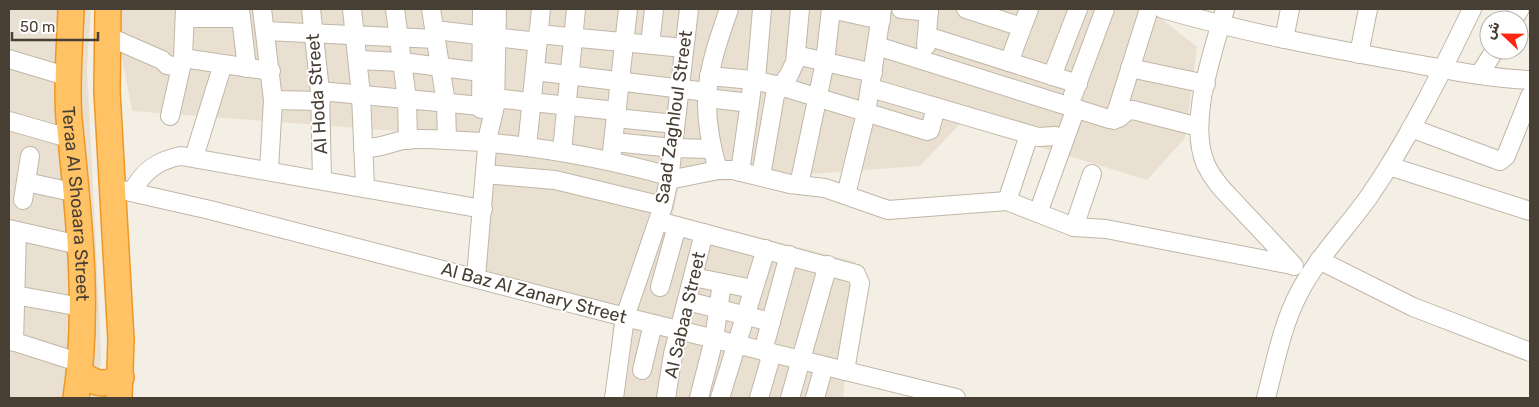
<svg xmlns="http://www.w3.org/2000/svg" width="1539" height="407" font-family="Rubik,'Noto Sans Arabic',sans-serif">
<rect width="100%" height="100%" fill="#f4efe5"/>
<!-- residential -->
<g fill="#e9e0d2">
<path d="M9,9H91L87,68L100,327L101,358L97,398H9Z"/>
<path d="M122,9H1149L1197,47L1185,138L1147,180L961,123L920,166L679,184L673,215L856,262L843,398H606L614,313L481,269L479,137L132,111L120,48Z"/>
</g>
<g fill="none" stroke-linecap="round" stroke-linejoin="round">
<defs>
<g id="minor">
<path d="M240,9L247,68"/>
<path d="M262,9L273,100L269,170"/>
<path d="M311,9L320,91L322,179"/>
<path d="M352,9L361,95L365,187"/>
<path d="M395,9L407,99L408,140"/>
<path d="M431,9L446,103L447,140"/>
<path d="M831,9L881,20"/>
<path d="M901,9L929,12"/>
<path d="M966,9L1022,27"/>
<path d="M1163,9C1239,31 1316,46 1394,60C1439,68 1484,78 1530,80"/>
<path d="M1225,9C1213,53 1187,122 1206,165C1214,182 1227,194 1239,207C1258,227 1276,246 1294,266"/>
<path d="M186,18H241"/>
<path d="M1513,20L1520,9"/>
<path d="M435,30L538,42"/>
<path d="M265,31L436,39"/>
<path d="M538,34L684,48"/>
<path d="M107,36L162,60L167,65L181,67"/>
<path d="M927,36L1078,84"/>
<path d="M1284,39L1290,9"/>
<path d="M650,44L654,9"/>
<path d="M877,46L1109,119L1119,118L1127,111L1133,110L1199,127"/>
<path d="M926,46L929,9"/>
<path d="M1359,54L1368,9"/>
<path d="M796,55L873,73"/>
<path d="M183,58L271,71"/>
<path d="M9,59L69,77"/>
<path d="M358,60L402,62L481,72"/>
<path d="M1009,62L1029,9"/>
<path d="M1130,68L1206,84"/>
<path d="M535,71L707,92"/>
<path d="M1479,75L1495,50"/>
<path d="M709,76L753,80L780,86L927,131L930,130L936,107"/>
<path d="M1052,76L1078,9"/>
<path d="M756,80L762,9"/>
<path d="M871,88L1038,137L1055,136L1064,138"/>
<path d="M320,91L481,106"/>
<path d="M1073,95L1105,9"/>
<path d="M484,97L617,111"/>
<path d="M707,98L750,103"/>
<path d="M273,100L321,101"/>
<path d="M481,109L482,9"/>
<path d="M170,116L183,58L185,9"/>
<path d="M616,118L675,124"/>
<path d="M1114,120L1149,9"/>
<path d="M9,121L72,139"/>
<path d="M1411,128L1500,161L1506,156L1530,96"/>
<path d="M614,142L673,148L712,149"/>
<path d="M527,147L541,9"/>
<path d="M363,148C379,149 389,143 404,140C418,138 433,139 446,140C522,143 596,156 669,176"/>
<path d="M562,151L576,9"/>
<path d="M194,157L223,64"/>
<path d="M611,160L628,9"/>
<path d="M1389,166L1530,211"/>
<path d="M718,170C698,103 707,72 729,9"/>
<path d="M740,172L753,80"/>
<path d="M485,174L555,180L663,206"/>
<path d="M761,176L775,95L789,75L795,62L800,9"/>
<path d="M669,180L718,170H733L790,184L825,188L888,210L1007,201L1074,227L1106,229L1292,265"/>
<path d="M26,182L77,193"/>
<path d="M799,185L825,62L831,9"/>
<path d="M113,188L210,210L625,317L956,398"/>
<path d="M132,192C143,171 158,160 181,156L483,209"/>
<path d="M846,195L866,113L882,9"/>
<path d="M23,200L30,156"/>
<path d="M1007,201L1029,135"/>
<path d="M1038,213L1076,108"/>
<path d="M658,221L856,274L860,283L845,371"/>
<path d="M1074,227L1092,174"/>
<path d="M9,229L79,245"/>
<path d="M1319,260L1413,307L1530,352"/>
<path d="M476,277L488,136L495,106L497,9"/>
<path d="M693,277L753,289"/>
<path d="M660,287L677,226"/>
<path d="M15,295L81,307"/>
<path d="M687,301L771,322"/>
<path d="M9,340L81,363"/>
<path d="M14,342L17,231"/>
<path d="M763,351L789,255"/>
<path d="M642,370L653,324"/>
<path d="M614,398L625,317L663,206L669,180L689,9"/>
<path d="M666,398L673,354L704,233"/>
<path d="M699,398L714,339L722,283"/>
<path d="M720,398L766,249"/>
<path d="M759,398L772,353"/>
<path d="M790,398L828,265"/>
<path d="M815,398L824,366"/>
<path d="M1266,398C1275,364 1282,325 1299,293C1317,258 1345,230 1368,198C1409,139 1441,73 1472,9"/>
</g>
<g id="highway">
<path id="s1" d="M71,9C70,45 66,83 69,119C78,211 90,306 76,398"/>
<path d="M108,9L107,91L121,340L119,398"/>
<path d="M80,372C93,384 105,387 121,377"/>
</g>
</defs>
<!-- minor casing -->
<use href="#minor" stroke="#c1b6a7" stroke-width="20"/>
<!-- highway casing -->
<use href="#highway" stroke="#ee9725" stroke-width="28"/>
<!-- minor -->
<use href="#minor" stroke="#fff" stroke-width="18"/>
<!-- highway -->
<use href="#highway" stroke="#ffc265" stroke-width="25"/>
</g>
<g text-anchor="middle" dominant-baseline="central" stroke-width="4" stroke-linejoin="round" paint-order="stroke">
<!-- street labels -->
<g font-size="18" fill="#483f34" stroke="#fff">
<text transform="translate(317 94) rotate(-94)">Al Hoda Street</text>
<text transform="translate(674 117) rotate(-82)">Saad Zaghloul Street</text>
<text stroke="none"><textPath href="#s1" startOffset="195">Teraa Al Shoaara Street</textPath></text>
<text transform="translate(534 293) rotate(15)">Al Baz Al Zanary Street</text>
<text transform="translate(685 315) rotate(-77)">Al Sabaa Street</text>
</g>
</g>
<!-- border -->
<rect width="1539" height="407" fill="none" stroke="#483f34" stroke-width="20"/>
<!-- north arrow -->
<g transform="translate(1504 35) rotate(292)"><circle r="24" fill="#ffffff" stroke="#b6b2ae"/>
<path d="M0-4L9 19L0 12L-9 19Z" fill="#ff2611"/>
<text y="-8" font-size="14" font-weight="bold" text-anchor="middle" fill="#483f34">ش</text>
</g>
<!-- scale -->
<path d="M12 32v8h86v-8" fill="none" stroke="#483f34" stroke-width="2.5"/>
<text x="20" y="32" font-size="15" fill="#483f34" stroke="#ffffff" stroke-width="4" paint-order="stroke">50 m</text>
</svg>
